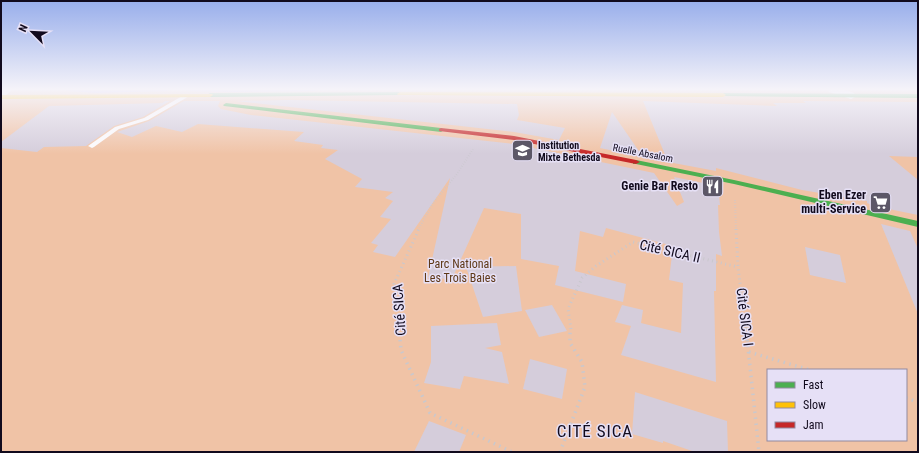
<svg xmlns="http://www.w3.org/2000/svg" width="919" height="453" font-family="'Roboto Condensed',sans-serif">
<rect width="100%" height="100%" fill="#e8e5f1"/>
<!-- green -->
<path fill="#f0c3a6" fill-rule="evenodd" d="M1,90H918V452H1ZM768,370H906V440H768Z"/>
<g fill="none" stroke-linecap="round" stroke-linejoin="round">
<!-- stream -->
<g fill="#c0a5f0" fill-rule="evenodd">
<path d="M67,90H169L167,91L96,93L69,91Z"/>
<path d="M188,90H316L314,91L233,92L190,91Z"/>
</g>
</g>
<!-- building -->
<g fill="#d5cddb">
<path d="M288,100L517,104L519,115L517,120L565,128L559,140L514,132L236,101Z"/>
<path d="M165,101H170L143,117L114,126L86,146L44,147L37,152L1,148V142L49,106L162,103Z"/>
<path d="M184,101H220L218,106L221,109L251,115L514,144L654,173L677,206L684,202L674,177L718,186L720,205H718L719,232L722,256L716,254V291H714L716,382L621,355L631,326L615,322L622,305L643,310L641,323L681,333L683,283L669,280L673,246L606,228L603,237L580,231L575,271L626,284L623,302L555,285L559,266L521,259V214L484,208L452,279L428,278L450,178L395,257L373,252L378,245L371,243L391,219L380,217L393,201L385,198L393,192L355,187L362,179L325,159L338,150L321,148L323,145L294,141L304,132L198,124L182,132L156,126L132,137L117,132L149,121Z"/>
<path d="M643,101L777,106L773,103H806L803,101L918,102V157L889,156L918,180V215L874,206L867,203V201L802,190L716,168V171L668,162Z"/>
<path d="M612,112L643,157L600,148Z"/>
<path d="M881,224L910,231L918,249V314Z"/>
<path d="M805,247L840,255L846,283L810,275Z"/>
<path d="M516,266L522,311L483,317L466,267Z"/>
<path d="M552,305L567,331L539,337L525,310Z"/>
<path d="M497,323L501,345L485,348L502,352L509,384L464,376L460,389L424,383L431,362V326Z"/>
<path d="M530,359L567,369L562,399L523,389Z"/>
<path d="M635,392L727,421L728,452H695L663,441V443L632,434Z"/>
<path d="M429,421L466,435L459,452H414Z"/>
</g>
<g fill="none" stroke-linecap="round" stroke-linejoin="round">
<!-- path-far2 -->
<g stroke="#c9c8cd" stroke-width="2" stroke-dasharray="0.5 2" stroke-linecap="butt">
<path d="M735,200L736,230"/>
<path d="M418,230L433,203L457,174L473,149"/>
</g>
<!-- path-far1 -->
<g stroke="#c9c8cd" stroke-width="3" stroke-dasharray="1 3.5" stroke-linecap="butt">
<path d="M736,229L738,267L746,329"/>
<path d="M399,329L394,284L419,229"/>
<path d="M571,329L568,309L582,278L596,266L633,242L738,267"/>
</g>
<!-- path -->
<g stroke="#c9c8cd" stroke-width="3.5" stroke-dasharray="1.5 4.5" stroke-linecap="butt">
<path d="M399,328L401,350L430,413L512,452"/>
<path d="M746,328L759,452"/>
<path d="M749,352L810,370"/>
<path d="M906,398L918,402"/>
<path d="M560,452L585,387L582,362L570,343V328"/>
</g>
<!-- lane -->
<path fill="#fcfbfd" fill-rule="evenodd" d="M184,95L187,97L186,98L148,120L119,129L94,147L92,148L88,146L115,127L144,118Z"/>
<!-- street -->
<g fill="#fcfbfd" fill-rule="evenodd">
<path d="M1,90H12L5,96L1,97Z"/>
<path d="M828,90C837,90 850,88 857,96L851,99L829,92Z"/>
</g>
<!-- fast -->
<g fill="#4caf50" fill-rule="evenodd">
<path d="M400,92L403,94L402,95L210,97L207,95L210,93Z"/>
<path d="M723,93L918,94V98L721,96V94Z"/>
<path d="M226,103L441,128L444,130L441,132L224,106L223,105Z"/>
<path d="M633,160H636L734,180L918,221V227L734,184L636,164H633Z"/>
</g>
<!-- slow -->
<g fill="#ffc107" fill-rule="evenodd">
<path d="M400,92L723,93L726,95L723,97L398,95L397,94Z"/>
<path d="M212,94L213,95L210,97L1,99V95Z"/>
</g>
<!-- jam -->
<path fill="#c62828" fill-rule="evenodd" d="M441,128L514,136L636,160L640,162L636,164L514,140L439,131V129Z"/>
</g>
<!-- sky -->
<linearGradient id="sky" x2="0" y2="1"><stop stop-color="#98aeeb"/><stop offset="0.58" stop-color="#f5f3f9"/><stop offset="1" stop-color="#f5f3f9" stop-opacity="0"/></linearGradient>
<rect width="919" height="154" fill="url(#sky)"/>
<!-- icons -->
<defs>
<symbol id="school-square" viewBox="-11 -11 22 22"><rect x="-9" y="-9" width="18" height="18" rx="4" fill="#5c5767" stroke="#e6e0f6"/><path d="M0-5L7-2L0 1L-7-2ZM-4 1L0 2.5L4 1V4Q0 6-4 4Z" fill="#fff"/></symbol>
<symbol id="restaurant-square" viewBox="-11 -11 22 22"><rect x="-9" y="-9" width="18" height="18" rx="4" fill="#5c5767" stroke="#e6e0f6"/><path d="M-5-6h1v4h1v-4h1v4h1v-4h1v5L-1.5 .5V6h-2V.5L-5-1ZM5-6V6H3V1.5H1.5Q1.5-4 5-6Z" fill="#fff"/></symbol>
<symbol id="supermarket-square" viewBox="-11 -11 22 22"><rect x="-9" y="-9" width="18" height="18" rx="4" fill="#5c5767" stroke="#e6e0f6"/><path d="M-6-5.5h2.5l.6 2H6L4.5 2H-2.5L-4.4-4H-6ZM-1.5 3.2a1.3 1.3 0 1 0 .1 0ZM3 3.2a1.3 1.3 0 1 0 .1 0Z" fill="#fff"/></symbol>
</defs>
<g fill-rule="evenodd">
<use href="#school-square" x="510" y="138" width="25" height="25"/>
<use href="#restaurant-square" x="700" y="174" width="25" height="25"/>
<use href="#supermarket-square" x="868" y="190" width="25" height="25"/>
</g>
<g text-anchor="middle" dominant-baseline="central" stroke-width="3" stroke-linejoin="round" paint-order="stroke">
<!-- far-poi labels -->
<g font-size="10" font-weight="bold" fill="#110a1d" stroke="#e6e0f6" text-anchor="start">
<text x="538" y="145">Institution<tspan x="538" dy="12">Mixte Bethesda</tspan></text>
</g>
<!-- far-street labels -->
<g font-size="10" fill="#110a1d" stroke="#e6e0f6">
<text transform="translate(643 153) rotate(11)">Ruelle Absalom</text>
</g>
<!-- poi labels -->
<g font-size="12" font-weight="bold" fill="#110a1d" stroke="#e6e0f6" text-anchor="end">
<text x="698" y="186">Genie Bar Resto</text>
<text x="866" y="195">Eben Ezer<tspan x="866" dy="14">multi-Service</tspan></text>
</g>
<!-- park labels -->
<g font-size="12" fill="#5e3817" stroke="#e6e0f6">
<text x="460" y="264">Parc National<tspan x="460" dy="14">Les Trois Baies</tspan></text>
</g>
<!-- near-street labels -->
<g font-size="14" fill="#110a1d" stroke="#e6e0f6">
<text transform="translate(670 251) rotate(13)">Cité SICA II</text>
<text transform="translate(399 310) rotate(-94)">Cité SICA</text>
<text transform="translate(745 317) rotate(83)">Cité SICA I</text>
</g>
<!-- near-quarter labels -->
<g font-size="17" letter-spacing="1" fill="#110a1d" stroke="#e6e0f6">
<text x="595" y="431">CITÉ SICA</text>
</g>
</g>
<!-- border -->
<rect width="919" height="453" fill="none" stroke="#110a1d" stroke-width="4"/>
<!-- legend -->
<rect x="767" y="369" width="140" height="72" fill="#e6e0f6" stroke="#918a9f"/>
<rect x="775" y="382" width="20" height="6" fill="#4caf50" stroke="#918a9f"/>
<text x="803" y="389" font-size="12" fill="#110a1d">Fast</text>
<rect x="775" y="402" width="20" height="6" fill="#ffc107" stroke="#918a9f"/>
<text x="803" y="409" font-size="12" fill="#110a1d">Slow</text>
<rect x="775" y="422" width="20" height="6" fill="#c62828" stroke="#918a9f"/>
<text x="803" y="429" font-size="12" fill="#110a1d">Jam</text>
<!-- north arrow -->
<g transform="translate(32 32) rotate(294)" stroke="#e6e0f6" stroke-width="3" paint-order="stroke">
<path d="M0-3L7 15L0 10L-7 15Z" fill="#110a1d"/>
<text y="-6" font-size="11" font-weight="bold" text-anchor="middle" fill="#110a1d">N</text>
</g>
</svg>
